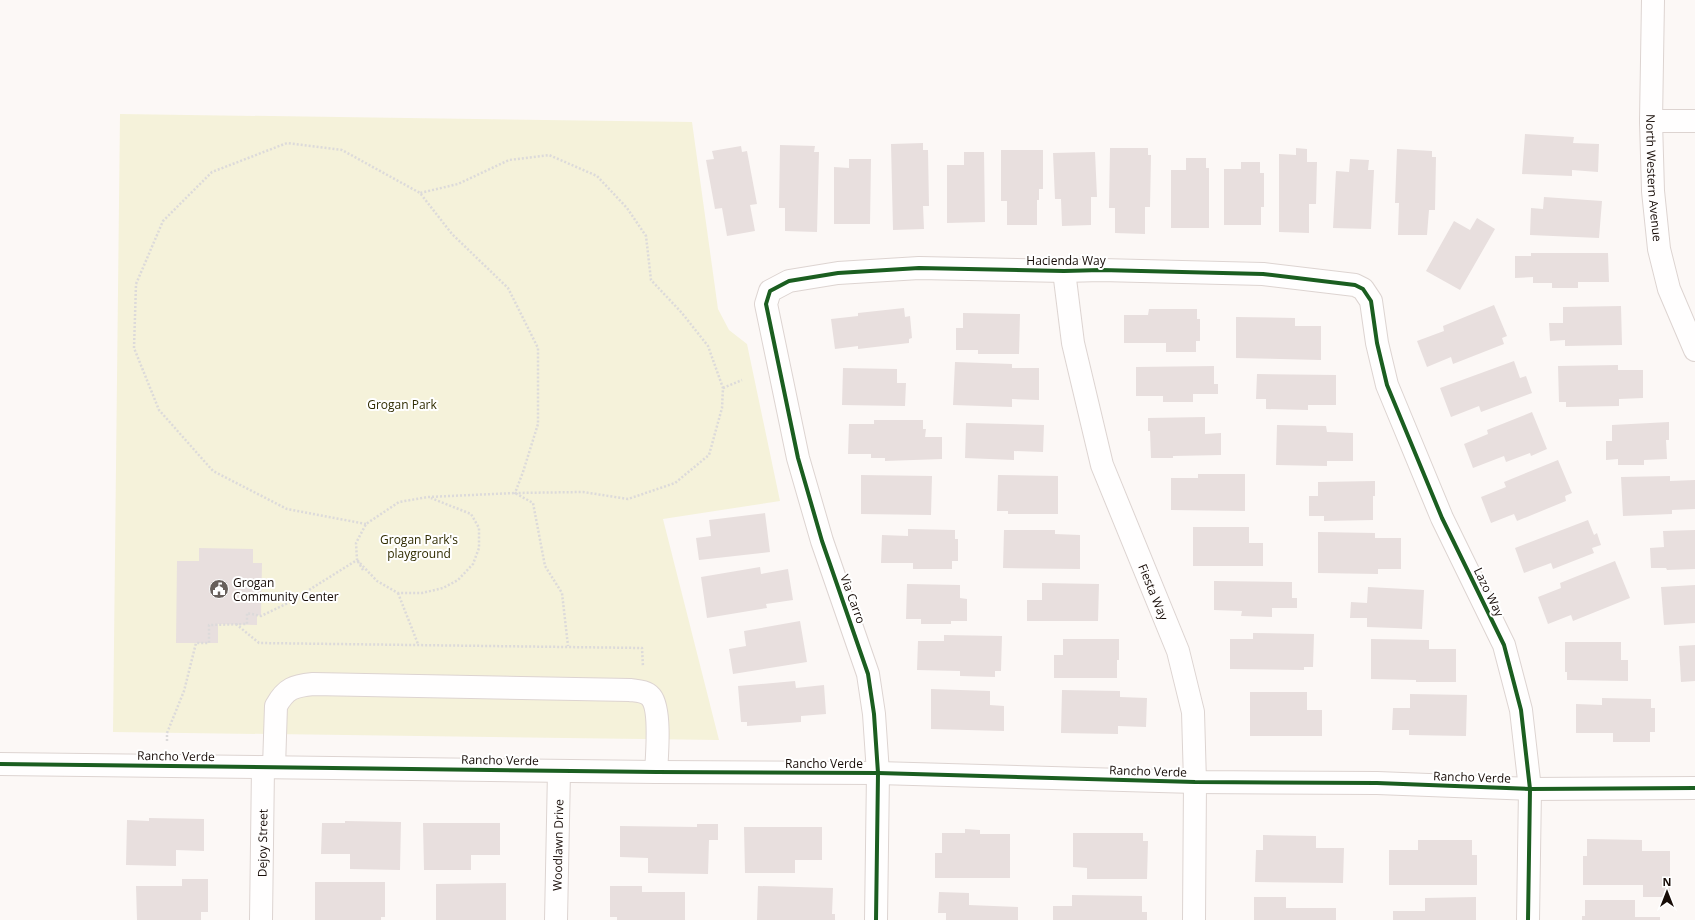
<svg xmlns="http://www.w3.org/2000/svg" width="1695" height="920" font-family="'Open Sans',sans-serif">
<rect width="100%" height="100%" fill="#fcf8f6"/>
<!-- green -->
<path fill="#f5f2da" d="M120,114L692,122L718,309L729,330L747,344L780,501L663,519L719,740L113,732Z"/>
<!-- building -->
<g fill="#e8dfde">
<path d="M1525,134L1574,137L1573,143L1599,144L1598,172L1572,170V176L1522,174Z"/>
<path d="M923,143V150H928L929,206H923L924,229L893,230L891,144Z"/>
<path d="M780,145L815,146L814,152H819L817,232L785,231V208H779Z"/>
<path d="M741,146L742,152L747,151L757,204L750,205L755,231L727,236L722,208L715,209L706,160L714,159L712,151Z"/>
<path d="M1110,148H1148V155H1151L1150,207H1145V234L1115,233V208H1109Z"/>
<path d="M1296,148L1307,149V162H1317L1316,204H1309V233L1279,232V154L1296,155Z"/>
<path d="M1397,149L1432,151V157H1436L1435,210H1429L1427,235H1398L1399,203H1395Z"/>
<path d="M1001,150H1043V189H1039V200H1037V225H1007V201H1001Z"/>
<path d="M964,152H984L985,222L947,223V165H964Z"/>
<path d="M1095,152L1097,197H1091V225L1062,226L1061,199H1055L1053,153Z"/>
<path d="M1186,158H1206V168H1209V228H1171V170H1186Z"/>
<path d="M849,159H871L870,224H834V167L849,168Z"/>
<path d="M1350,159L1369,160L1368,170H1374L1371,229L1333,228L1336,171L1349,172Z"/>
<path d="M1241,162H1260V173H1264V207H1261V225H1224V169H1241Z"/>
<path d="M1544,197L1602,201L1599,238L1530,235L1531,208L1543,209Z"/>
<path d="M1477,218L1495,229L1460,290L1426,271L1454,221L1470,230Z"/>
<path d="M1531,253H1608L1609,282H1578V288H1552V283H1533V277L1515,278V256H1531Z"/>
<path d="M1494,305L1507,336L1502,338L1504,344L1453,364L1451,357L1427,367L1417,341L1444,331L1443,326Z"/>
<path d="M1621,306L1622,345L1565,346V340L1550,341L1549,323H1563V307Z"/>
<path d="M904,308L905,317L910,316L912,338L909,339V343L858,349V346L835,349L831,319L858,316V313Z"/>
<path d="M1149,309H1197V319H1200V341H1196V352H1166V343H1124V315H1148Z"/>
<path d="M963,313L1020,314L1019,354H978V350H956V328H963Z"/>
<path d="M1236,317L1295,318V326H1321V360L1236,358Z"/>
<path d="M1514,361L1520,378L1526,376L1532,393L1481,412L1479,406L1451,417L1440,388Z"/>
<path d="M955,362L1012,364V368H1039V400L1012,399V407L953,405Z"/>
<path d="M1618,365V370H1643V398L1619,399V406L1566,407V402H1559L1558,366Z"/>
<path d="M1214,366V384H1218V394H1193V402H1163V396H1136V367Z"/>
<path d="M843,368L897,369V383H906L905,406L842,405Z"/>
<path d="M1257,374L1336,375V405H1308V410L1266,409V399H1256Z"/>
<path d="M1532,412L1547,449L1531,456L1530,453L1506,462L1504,456L1473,468L1464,444L1488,434L1487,430Z"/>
<path d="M1205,417V434L1221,433V455L1173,456V458H1151L1150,431H1148V418Z"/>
<path d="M874,420H923V429H926L925,437H942V459L885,461V458H871V454H848L849,424H874Z"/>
<path d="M1669,422V440H1666L1667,459L1644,460V465H1618V459L1606,460V441H1612V425Z"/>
<path d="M966,423L1044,425L1043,452L1014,451V460L965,458Z"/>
<path d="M1277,425L1326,426L1327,432L1353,433V461H1327V466L1276,465Z"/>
<path d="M1558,460L1572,493L1565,496L1566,501L1517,521L1514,514L1491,523L1481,497L1506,487L1504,482Z"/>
<path d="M1198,474H1245V511L1171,510V478H1198Z"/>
<path d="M861,475L932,476L931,515L861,514Z"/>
<path d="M998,475L1058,476V514H1008V511H997Z"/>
<path d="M1670,476V481L1695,480V509L1672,510V514L1623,516L1621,477Z"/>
<path d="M1375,481V496H1373V520L1324,521V516H1309V496H1318V482Z"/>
<path d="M765,513L770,552L699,560L696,538L711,536L709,520Z"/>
<path d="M1588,520L1594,535L1597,533L1601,545L1592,548L1594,553L1553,569L1551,563L1524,573L1515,548Z"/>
<path d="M1193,527H1249V543H1263V566H1193Z"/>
<path d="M908,529L955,530V539H958V561H952V569H913V563H881L882,535L908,536Z"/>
<path d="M1004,530H1055V534L1080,535V569L1003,568Z"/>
<path d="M1695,530V569L1667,570L1666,568H1651L1650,548L1664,547L1663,531Z"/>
<path d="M1318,532L1375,533V538H1401V569H1378V574L1318,573Z"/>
<path d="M199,548L253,549V563H262L261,616L257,615V625L218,624V643H176L177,561H199Z"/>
<path d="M1615,561L1630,598L1573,621L1571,615L1548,624L1538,597L1561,588L1560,583Z"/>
<path d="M760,567L761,574L788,569L793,600L766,604L767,608L707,618L701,577Z"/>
<path d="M1214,581L1292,582V598H1297V608H1272V617L1241,616L1242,611L1214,610Z"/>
<path d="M1042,583L1099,584L1098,621H1027V600H1042Z"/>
<path d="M907,584L960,585V598L967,599V621H951V624H921V619H906Z"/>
<path d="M1695,585V623L1664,625L1661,587Z"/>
<path d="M1368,587L1424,590L1422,629L1367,627V618H1350L1351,602L1367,603Z"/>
<path d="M800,621L807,662L733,674L729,649L746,646L744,631Z"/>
<path d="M1253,633L1314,634L1313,667H1304V670L1230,669V639H1253Z"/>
<path d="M944,635L1002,636L1001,671H995V677L960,676V671L917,670L918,641H944Z"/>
<path d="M1063,639H1119V660H1117V678H1054V655H1063Z"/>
<path d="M1371,639L1429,640V649H1456V682H1416V680L1371,679Z"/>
<path d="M1565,642H1621V660H1628V681L1567,680V672H1565Z"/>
<path d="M1695,645V681L1681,682L1679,646Z"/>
<path d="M795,681L796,688L824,685L826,714L801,716V722L747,726V722H741L738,686Z"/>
<path d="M931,689L990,691V705L1004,706V731L931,729Z"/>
<path d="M1062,690L1120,691V697L1147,698L1146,727L1118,726V734L1061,733Z"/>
<path d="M1250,692H1307V710H1322V736H1250Z"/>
<path d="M1410,694L1467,695L1466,736L1409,735V730H1392L1393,708H1410Z"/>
<path d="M1602,698L1651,699V708H1655V732H1650V742H1613V733H1576V704L1602,705Z"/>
<path d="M149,818L204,819V851L176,850V866L126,865L127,820L149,821Z"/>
<path d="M345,821L401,822L400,870L350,869V854H321L322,823H345Z"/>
<path d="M423,823H500V855H471V870H424Z"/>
<path d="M697,824H718V840H709L708,874L648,873V858L620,857V826L697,827Z"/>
<path d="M744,827H822V860H795V873H745Z"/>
<path d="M965,829L980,830V834H1010V878H935V853H942V833H965Z"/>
<path d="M1073,833H1143V841H1148L1147,879H1087V868L1073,867Z"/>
<path d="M1263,835L1316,836V848H1344L1343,883L1255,882L1256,850H1263Z"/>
<path d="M1587,839L1642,840V851H1670V891H1664V897H1643V885H1583V856H1587Z"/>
<path d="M1418,840H1472V855H1477V885H1389V850H1418Z"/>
<path d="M182,879H208V912H201V920H137L136,886H182Z"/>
<path d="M315,882H385V917H381V920H315Z"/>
<path d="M506,883V920H436V884Z"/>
<path d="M610,886H642V892H685V920H617V917H610Z"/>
<path d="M758,886L833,888L832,914H835V920H757Z"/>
<path d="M939,892L969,893V905L1018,907V920H946V913H938Z"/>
<path d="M1072,895L1142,896V912H1147V920H1053V906H1072Z"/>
<path d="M1254,897H1286V908H1336V920H1254Z"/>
<path d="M1476,897V920H1393V911H1425V898Z"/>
<path d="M1585,900H1635V917H1660V920H1582V916H1585Z"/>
</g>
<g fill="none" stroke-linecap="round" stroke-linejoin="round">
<defs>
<g id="minor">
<path id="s1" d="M1653,0L1651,121L1653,191L1659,249L1669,289L1695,350"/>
<path d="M1651,121H1695"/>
<path id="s2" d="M1064,271L1073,343L1102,465L1178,651L1193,712L1195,782L1194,920"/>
<path d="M0,764L656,772L878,773L1195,782L1377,783L1530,789L1695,788"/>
<path d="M274,767L276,706C286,688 294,686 313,684L630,690C637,691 646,691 651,697C661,709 657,756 656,772"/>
<path id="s3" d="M261,920L263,767"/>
<path id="s4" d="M556,920L559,771"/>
<path d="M876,920L878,773L874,714L868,674L822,541L798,458L766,304L770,291L789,281L838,273L919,268L1064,271L1101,270L1263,274L1355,285L1363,289L1371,301L1377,343L1387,385L1442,518L1504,645L1521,710L1530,789L1528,920"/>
</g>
</defs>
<!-- minor casing -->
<use href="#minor" stroke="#ddd4d1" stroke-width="24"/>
<!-- path -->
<g stroke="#dcdada" stroke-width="2.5" stroke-dasharray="2 2" stroke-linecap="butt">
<path d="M723,388L742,380"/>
<path d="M366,524L287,509L213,471L159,410L134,348L136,284L163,221L212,172L287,143L342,150L420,193L452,234L508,288L538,348V424L523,472L515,493L583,492L628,499L675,483L709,455L722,408L723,388L708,346L682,313L651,280L646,236L627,208L597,176L549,155L509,160L458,184L420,193"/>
<path d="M363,570L357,560L377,581L398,593H422L443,588L458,580L473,564L479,548V528L471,514L431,498"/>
<path d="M398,593L418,644"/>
<path d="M236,624L259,643L642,648L643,667"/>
<path d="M167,741V733L184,691L196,643H209V625L247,624V613L261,616L288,603L357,560L356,543L366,524L399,502L428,497L515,493L533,503L545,566L562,593L568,646"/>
</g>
<!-- minor -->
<use href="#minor" stroke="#fffefe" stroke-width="22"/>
<defs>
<g id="cycleway">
<path d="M0,764L656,772L878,773L1195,782L1377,783L1530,789L1695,788"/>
<path d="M876,920L878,773L874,714L868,674L822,541L798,458L766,304L770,291L789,281L838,273L919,268L1064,271L1101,270L1263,274L1355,285L1363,289L1371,301L1377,343L1387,385L1442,518L1504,645L1521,710L1530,789L1528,920"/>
</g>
</defs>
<!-- cycleway casing -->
<use href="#cycleway" stroke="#fff" stroke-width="6"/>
<!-- cycleway -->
<use href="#cycleway" stroke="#1b5e20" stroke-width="4"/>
</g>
<!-- icons -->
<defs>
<symbol id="civic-disc" viewBox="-11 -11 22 22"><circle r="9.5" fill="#675f5b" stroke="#fff"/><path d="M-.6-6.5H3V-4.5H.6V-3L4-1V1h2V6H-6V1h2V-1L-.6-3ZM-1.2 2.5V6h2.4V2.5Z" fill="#fff"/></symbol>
</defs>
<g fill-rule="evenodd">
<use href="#civic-disc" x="208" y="578" width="22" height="22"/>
</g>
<g text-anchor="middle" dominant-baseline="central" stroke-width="4" stroke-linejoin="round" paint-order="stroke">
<!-- street labels -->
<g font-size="12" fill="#170c07" stroke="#fff">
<text stroke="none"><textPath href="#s1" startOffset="178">North Western Avenue</textPath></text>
<text x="1066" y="260">Hacienda Way</text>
<text stroke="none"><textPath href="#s2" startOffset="335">Fiesta Way</textPath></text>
<text transform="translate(1489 592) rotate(64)">Lazo Way</text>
<text transform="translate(853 599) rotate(70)">Via Carro</text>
<text transform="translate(176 756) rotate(1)">Rancho Verde</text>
<text transform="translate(500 760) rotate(1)">Rancho Verde</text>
<text x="824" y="763">Rancho Verde</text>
<text transform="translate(1148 771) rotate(2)">Rancho Verde</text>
<text transform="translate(1472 777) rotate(2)">Rancho Verde</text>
<text stroke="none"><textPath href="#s3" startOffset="77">Dejoy Street</textPath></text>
<text stroke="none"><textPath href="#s4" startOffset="75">Woodlawn Drive</textPath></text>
</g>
<!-- park labels -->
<g font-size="12" fill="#302c00" stroke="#fff">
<text x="402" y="404">Grogan Park</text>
<text x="419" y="539">Grogan Park's<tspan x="419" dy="14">playground</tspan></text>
</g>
<!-- poi labels -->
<g font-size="12" fill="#170c07" stroke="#fff" text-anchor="start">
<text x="233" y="582">Grogan<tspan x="233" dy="14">Community Center</tspan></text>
</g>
</g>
<!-- north arrow -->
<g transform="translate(1667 892)" stroke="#ffffff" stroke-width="3" paint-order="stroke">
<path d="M0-3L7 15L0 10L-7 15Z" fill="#170c07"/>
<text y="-6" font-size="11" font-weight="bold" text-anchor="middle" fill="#170c07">N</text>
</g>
</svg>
